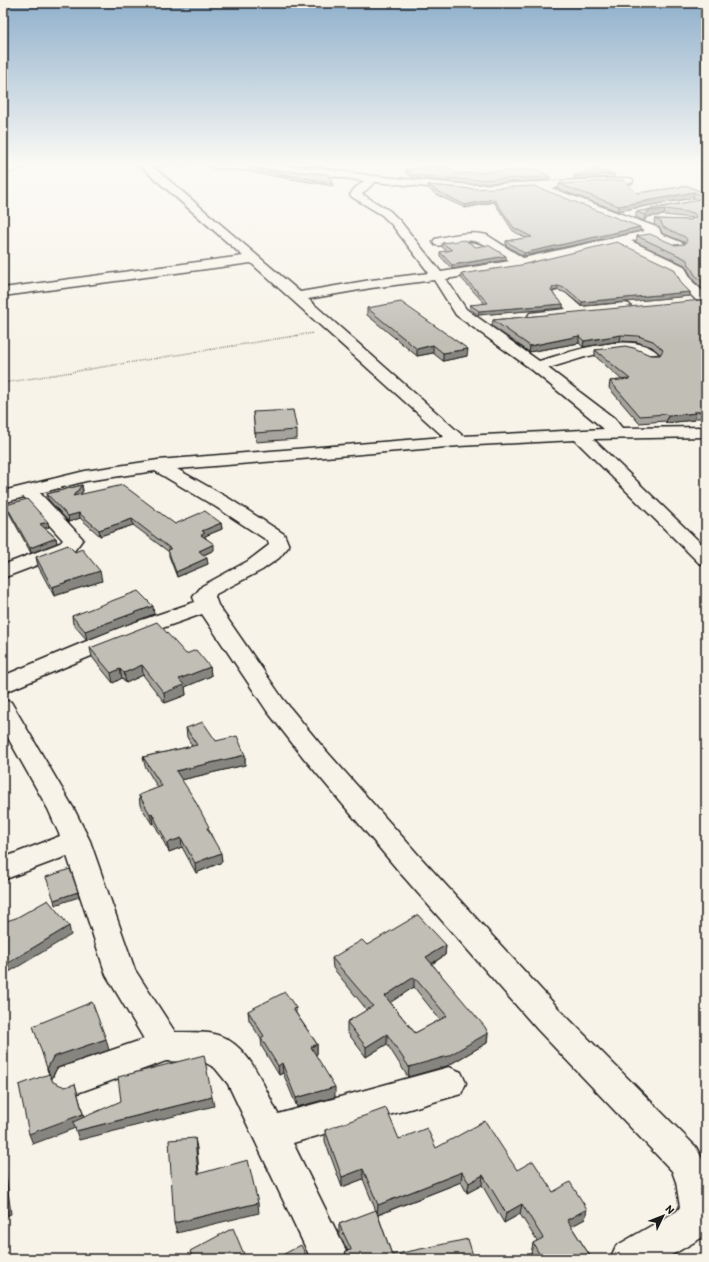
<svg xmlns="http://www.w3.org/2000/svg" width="709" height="1262" font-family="Itim,sans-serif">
<rect width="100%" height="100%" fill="#f7f3e8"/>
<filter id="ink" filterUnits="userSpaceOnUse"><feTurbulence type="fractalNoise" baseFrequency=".025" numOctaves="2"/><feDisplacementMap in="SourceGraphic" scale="8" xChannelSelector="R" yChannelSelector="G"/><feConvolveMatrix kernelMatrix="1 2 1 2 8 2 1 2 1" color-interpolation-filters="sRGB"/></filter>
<g filter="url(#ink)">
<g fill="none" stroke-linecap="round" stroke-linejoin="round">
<defs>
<g id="minor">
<path d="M12,165H27L3,176V169Z"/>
<path d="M139,165H151L300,292L371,280L429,273L392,225L382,215L352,197L350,195L354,189L364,181L319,174L213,168L208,165H280L319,168L373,176L472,185L628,178L632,179L633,181L632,183L551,188L659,228L661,234L683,243L685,246L683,249L679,250L649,238L631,241L684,266L693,282L706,294V306L701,305L683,287L674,272L617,244L520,267L446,279L466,309L539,361C568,353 639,326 661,357L658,360C646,363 637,351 624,351C600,350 571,362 548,368L614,418L622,428L706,427V437L593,439L706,548V565L699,563L575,440L459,446L177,469L230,499L284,534L289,546L279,558L262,570L216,594L215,597L218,605L283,699L321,745L422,859L559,1009L696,1147L706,1166V1233L703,1237L665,1259H610L616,1246L677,1211L680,1207L676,1182L672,1171L537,1029L402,875L303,757L267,711L202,614L134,638L3,693V676L118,628L195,602L193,597L202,586L248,561L269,545L268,541L216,507L155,471L86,481L40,493L83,539L74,551L3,578V565L60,543L63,540L24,497L3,503V491L85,471L158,460L444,437L251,263L3,296V288L243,256ZM375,182L472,191L534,188L645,231L523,258L487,235C470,231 452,235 435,239L433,242L435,245C443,247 454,243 462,241C481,238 495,251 510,261L441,272L400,221L390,211L362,194ZM434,280L456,315L531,369L604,429L463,436L308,299L371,288Z"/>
<path d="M559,291L564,292L581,307L624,303L629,304L631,307L629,310L624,311L535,320L530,319L528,316L530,313L566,309L552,295L554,292Z"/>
<path d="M3,700L11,702L74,809L90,841L135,970L175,1032C186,1032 198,1032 209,1033C248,1039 262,1083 278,1114L449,1067L461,1072L466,1083L461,1094L293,1143L350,1259H311L228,1084L215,1068L206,1063L166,1061L69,1096L57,1091L52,1080L57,1069L144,1039L106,975L67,856L3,880V858L60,836L48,809L3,729Z"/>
</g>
</defs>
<!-- minor casing -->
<use href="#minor" stroke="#1c1c1c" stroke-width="3"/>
<!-- path -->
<path stroke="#1c1c1c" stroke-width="1.5" stroke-dasharray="0.5 1.5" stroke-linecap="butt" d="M3,383L313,333"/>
<!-- minor -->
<use href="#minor" fill="#f7f3e8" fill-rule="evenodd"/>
</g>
<!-- wall -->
<g fill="#a5a39c" stroke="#1c1c1c" fill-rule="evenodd">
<path d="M302,165H322L323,167Z"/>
<path d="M250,168L332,183L333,186L250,172Z"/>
<path d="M406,170L456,174L550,177V180L472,184L413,178L406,173Z"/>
<path d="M614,174V177L574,179V176Z"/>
<path d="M559,184L637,193L688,186L706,194V292L694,281L685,265L636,242L637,236L675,245L685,244L684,242L662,233L660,228L654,225L655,219L690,220L693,218L664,215L647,217L644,221L636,217V212L694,201L698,200L693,198L618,211L558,189Z"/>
<path d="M428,185L472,189L640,231L523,256L506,245V241L526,238L513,231L494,202L465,208L437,195L428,188Z"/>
<path d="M442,243L476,247L506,260L452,269L440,256V252L447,251L442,247Z"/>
<path d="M461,274L682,284L690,292V296L582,306L566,293L558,290L553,291L552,292L563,304V308L478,315L470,309V305L485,304L461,278Z"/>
<path d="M706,301V418H694V420L666,423L665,421L639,423L609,388L610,381L622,380L595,356V350L650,355L660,354L652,347L637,342L620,341L583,347L579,343L529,352L492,326L493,320Z"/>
<path d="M367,308L467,356L443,361L433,353L417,356L367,315Z"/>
<path d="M253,412L297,430V439L256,442Z"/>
<path d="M82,485L83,491L80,495L175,524L221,523L222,529L205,536L206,538L214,550L204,555L208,564L177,577L169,556V552L133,525L100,536L80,518L69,522L48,499L47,494Z"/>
<path d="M6,505L49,527L45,528L56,538L57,543L31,553L7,509Z"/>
<path d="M36,557L102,581L54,596L38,566Z"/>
<path d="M154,614L87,640L73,624L72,616Z"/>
<path d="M90,648L186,654L210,667L211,676L185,687L186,695L165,703L143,675L126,683L122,678L113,683L92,657Z"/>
<path d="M186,728L216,741L245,755V765L181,780L210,832L222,862L196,873L182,847L169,852L154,823L152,824L140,805L139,795L158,788L145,766L143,757L192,746L187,737Z"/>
<path d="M367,945H446L445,955L432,964L488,1033L487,1043L447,1066L408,1077L387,1044L366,1057L347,1032V1022L367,1010L333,968L332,958ZM414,987L440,1020L415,1033L390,1002Z"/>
<path d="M296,1008V1013L317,1044V1054H315L335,1097L297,1107L283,1073L279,1075L262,1047L261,1039L249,1020L248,1011Z"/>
<path d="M325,1130L399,1139L517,1170L553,1192L585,1219L571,1226L592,1259H534L531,1253L533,1243L537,1241L520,1214L504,1223L482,1185L467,1193L461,1182L378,1215L392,1255L474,1259H346L345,1251H348L339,1234V1224L376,1211L363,1179L342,1187L325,1141Z"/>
</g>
<!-- shaded-wall -->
<g fill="#86857f" stroke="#1c1c1c">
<rect x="159" y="165" width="11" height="1"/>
<path d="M171,165H193L171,167Z"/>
<path d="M694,192L693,198L618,211L619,206Z"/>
<path d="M494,199V202L465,208V205Z"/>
<path d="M665,209L664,215L647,217L644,221L645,215L648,211Z"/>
<path d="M640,227V231L523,256L524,253Z"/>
<path d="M506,256V260L452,269V265Z"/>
<path d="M558,286V290L553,291L551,295V291L553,287Z"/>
<path d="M690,292V296L582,306V302Z"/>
<path d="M563,304V308L478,315L479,311Z"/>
<path d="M621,335L620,341L583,347L584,341Z"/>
<path d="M579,336V343L529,352L530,346Z"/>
<path d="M433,345V353L417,356V349Z"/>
<path d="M468,349L467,356L443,361V353Z"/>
<path d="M696,413L694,420L666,423L668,416Z"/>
<path d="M82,485L83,491L74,502L73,496Z"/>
<path d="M79,513L80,518L69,522L68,516Z"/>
<path d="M132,519L133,525L100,536L99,530Z"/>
<path d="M48,522L49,527L41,529L40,524Z"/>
<path d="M221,523L222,529L205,536L206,539L202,541V531Z"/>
<path d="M56,538L57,543L31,553L30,548Z"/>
<path d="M214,544V550L199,557V551Z"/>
<path d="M207,558L208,564L177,577L176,572Z"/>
<path d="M100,571L102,581L54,596L52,587Z"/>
<path d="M153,606L154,614L87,640L85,631Z"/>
<path d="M142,665L143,675L126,683L124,673Z"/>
<path d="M210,667L211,676L185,687L186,695L165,703L164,693L179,679Z"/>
<path d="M120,669L122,678L113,683L111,673Z"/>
<path d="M245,755V765L177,781L176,771Z"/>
<path d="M152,813L154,823L152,824L150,814Z"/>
<path d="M181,838L182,847L169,852L167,843Z"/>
<path d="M221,853L222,862L196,873L195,863Z"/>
<path d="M78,892L79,897L55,905L54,900Z"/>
<path d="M69,926L71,935L4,975L3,971V966Z"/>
<path d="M446,945L445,955L425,968L426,957Z"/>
<path d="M414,977V987L385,1006V996Z"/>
<path d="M488,1033L487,1043L447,1066L408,1077L409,1067Z"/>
<path d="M387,1034V1044L366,1057V1047Z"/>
<path d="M106,1039L109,1050L57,1068L51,1079L47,1069L53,1057Z"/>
<path d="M317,1044V1054L312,1057L311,1047Z"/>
<path d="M282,1063L283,1073L279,1075L278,1066Z"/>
<path d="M75,1084L86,1124L33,1144L29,1134Z"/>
<path d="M335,1087V1097L297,1107L296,1098Z"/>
<path d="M212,1097L214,1106L79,1140L76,1131Z"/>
<path d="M195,1138L197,1148L200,1185L198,1174Z"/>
<path d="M3,1152L11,1214L3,1217Z"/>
<path d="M363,1169V1179L342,1187V1177Z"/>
<path d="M462,1172L461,1182L377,1215L378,1205Z"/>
<path d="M483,1175L482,1185L467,1193L469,1183Z"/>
<path d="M258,1203L259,1213L177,1233L174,1223Z"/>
<path d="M522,1204L520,1214L504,1223L506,1213Z"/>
<path d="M587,1209L585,1219L565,1230L567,1220Z"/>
</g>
<!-- building -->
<g fill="#c0beb5" stroke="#1c1c1c" fill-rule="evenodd">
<path d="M446,165L456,174L537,169L550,177L472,180L413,175L406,170Z"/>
<path d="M250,168L328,174L332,183Z"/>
<path d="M593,169L614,174L574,176Z"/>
<path d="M623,180L637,193L688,186L706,194V285L695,275L686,259L637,236L650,234L675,245L685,244L687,240L685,237L663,227L661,222L655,219L690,220L696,217L694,213L665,209L648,211L645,215L636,212L694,201L701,198V196L694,192L619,206L559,184Z"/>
<path d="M428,185L472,189L534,186L640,227L524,253L506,241L532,237L514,228L494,199L465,205L437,191Z"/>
<path d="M465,240L476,247L488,245L506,256L452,265L440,252L452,250L442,243Z"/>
<path d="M617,242L674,269L682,284L690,292L582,302L567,289L558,286L553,287L551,291L563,304L479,311L470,305L488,303L461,274L521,265Z"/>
<path d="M702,300L706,301V411L694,412L696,413L668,416L666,414L640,416L610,381L630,379L595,350L625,346L634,348L650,355H660L663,350L653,341L638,336L621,335L584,341L579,336L530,346L493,320Z"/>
<path d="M401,302L468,349L443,353L433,345L417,349L367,308Z"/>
<path d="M293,410L297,430L255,433L253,412Z"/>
<path d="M82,485L73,496L123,485L175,524L205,511L221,523L202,531L205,533L201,535L214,544L199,551L207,558L176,572L168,550L171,549L132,519L99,530L79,513L68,516L47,494Z"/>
<path d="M27,499L48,522L40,524L56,538L30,548L6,505Z"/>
<path d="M68,545L75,552L82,549L100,571L52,587L36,557Z"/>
<path d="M138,591L153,606L85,631L72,616Z"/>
<path d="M157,622L186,654L196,650L210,667L179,679L184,685L164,693L142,665L124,673L120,669L111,673L90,648Z"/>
<path d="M203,722L216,741L237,736L245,755L176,771L193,797L209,827L207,828L221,853L195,863L181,838L167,843L152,813L150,814L139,795L162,786L143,757L197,745L186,728Z"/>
<path d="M70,869L78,892L54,900L46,877Z"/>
<path d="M48,900L69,926L3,966V922L16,918Z"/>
<path d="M418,915L446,945L426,957L485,1027L488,1033L448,1056L409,1067L387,1034L366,1047L347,1022L373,1006L332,958L362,940L367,945ZM414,977L447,1016L415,1033L385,996Z"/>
<path d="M285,992L296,1008L293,1009L317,1044L311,1047L335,1087L296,1098L282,1063L278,1066L261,1038L264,1036L248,1011Z"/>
<path d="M92,1002L106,1039L53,1057L47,1069L53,1082L65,1087L75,1084L83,1114L29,1134L19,1085L49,1074L33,1026Z"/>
<path d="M204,1055L212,1097L76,1131L73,1122L121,1101L118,1077Z"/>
<path d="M386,1108L399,1139L427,1128L436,1148L485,1121L517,1170L533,1161L553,1192L570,1182L587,1209L567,1220L592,1259H542L533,1243L543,1238L522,1204L506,1213L483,1175L469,1183L462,1172L378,1205L363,1169L342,1177L325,1130Z"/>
<path d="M195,1138L198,1174L248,1160L258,1203L174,1223L169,1140Z"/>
<path d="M3,1172L7,1204L3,1206Z"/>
<path d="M376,1210L392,1255L468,1239L474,1259H348L345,1251L351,1250V1249L339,1224Z"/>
<path d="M233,1228L246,1259H193L190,1251Z"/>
<path d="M301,1245L308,1259H275Z"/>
</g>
</g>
<!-- sky -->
<linearGradient id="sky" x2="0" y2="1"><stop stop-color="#90b0cc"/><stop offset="0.48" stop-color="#fbfaf5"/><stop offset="1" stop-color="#fbfaf5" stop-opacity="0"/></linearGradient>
<rect width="709" height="342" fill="url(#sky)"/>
<!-- margin -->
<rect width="709" height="1262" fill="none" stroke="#f7f3e8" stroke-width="16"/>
<rect x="8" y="8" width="693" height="1246" fill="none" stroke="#1c1c1c" stroke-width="1.5" filter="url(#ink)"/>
<!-- north arrow -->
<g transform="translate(663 1216) rotate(47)" stroke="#f7f3e8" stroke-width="3" paint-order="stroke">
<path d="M0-3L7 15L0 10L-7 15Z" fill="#1c1c1c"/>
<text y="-6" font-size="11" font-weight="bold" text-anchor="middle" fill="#1c1c1c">N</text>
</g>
</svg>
